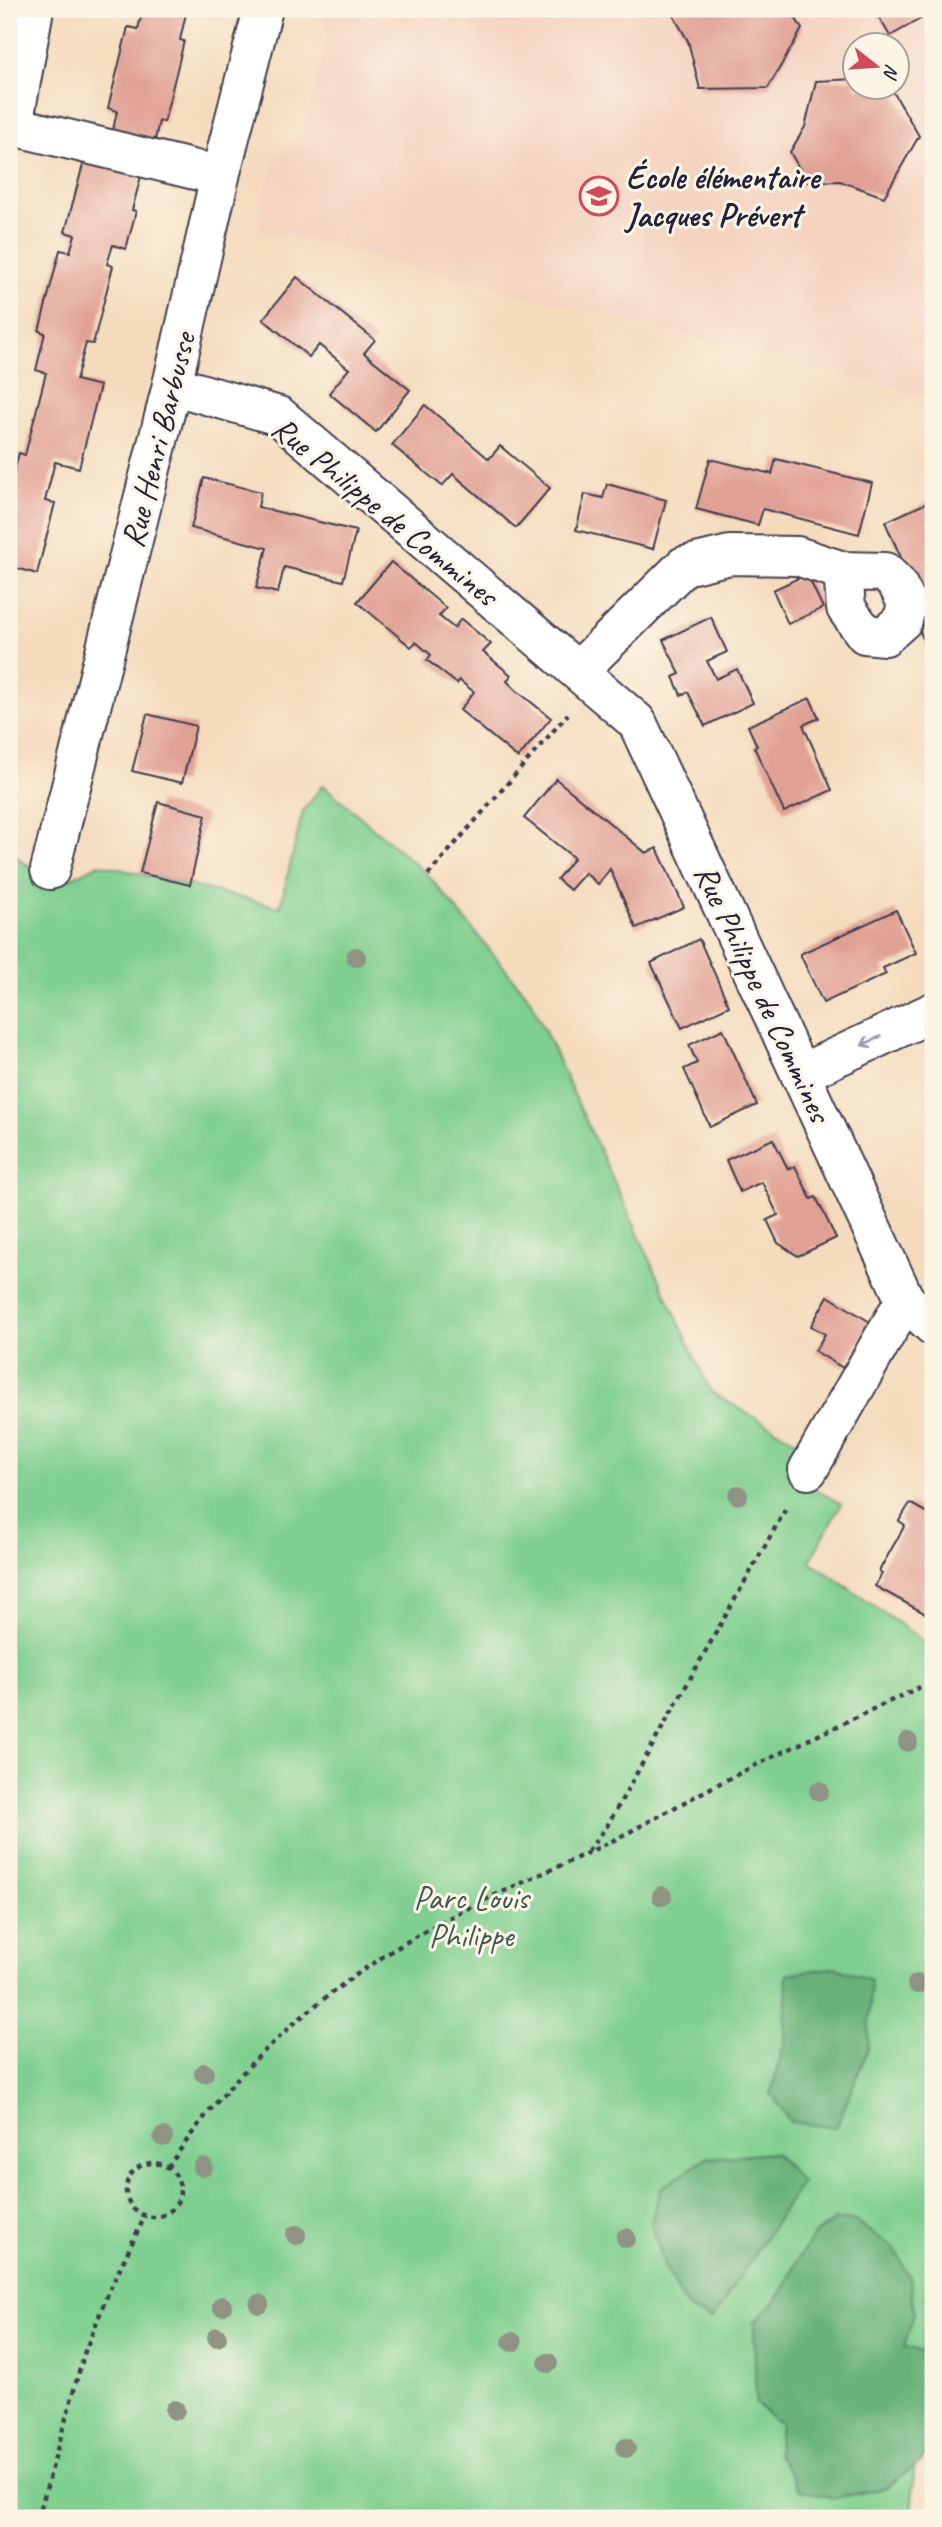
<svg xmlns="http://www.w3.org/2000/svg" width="942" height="2527" font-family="Caveat,sans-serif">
<rect width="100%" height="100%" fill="#fcf5e5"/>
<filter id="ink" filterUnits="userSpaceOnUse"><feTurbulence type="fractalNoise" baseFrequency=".0143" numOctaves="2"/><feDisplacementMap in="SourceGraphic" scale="14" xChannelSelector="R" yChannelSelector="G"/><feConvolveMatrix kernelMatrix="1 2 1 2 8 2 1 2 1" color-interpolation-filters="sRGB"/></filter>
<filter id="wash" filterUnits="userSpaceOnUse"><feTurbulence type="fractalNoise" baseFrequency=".00686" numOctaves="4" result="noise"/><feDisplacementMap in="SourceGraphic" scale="28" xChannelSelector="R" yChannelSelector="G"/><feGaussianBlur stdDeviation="1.57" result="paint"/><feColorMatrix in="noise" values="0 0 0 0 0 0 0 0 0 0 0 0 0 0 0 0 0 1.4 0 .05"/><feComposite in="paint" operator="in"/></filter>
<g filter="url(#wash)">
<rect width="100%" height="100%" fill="#f4dbbd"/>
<!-- built -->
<path fill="#f4d3c1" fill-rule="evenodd" d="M320,9H933V398L258,228L272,165L305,128L328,34ZM855,46H897V88H855Z"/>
<!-- green -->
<path fill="#80cf90" stroke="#517866" stroke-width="2" d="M323,785L428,875L530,999L711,1392L801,1444L791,1461L819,1477L813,1488L841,1504L810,1561L933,1648V2185L911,2518H9V853L16,856L25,864L72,878L99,864L280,907L303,811Z"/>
<!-- forest -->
<g fill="#68b27a" stroke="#456a5a" stroke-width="2">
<path d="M836,1967L871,1980L868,2049L836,2128L790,2122L771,2093L785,2039L787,1974Z"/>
<path d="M775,2153L802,2182L712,2319L688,2309L664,2265L651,2222L661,2188L706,2158Z"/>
<path d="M835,2220H853L894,2248L910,2277L914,2314L904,2346L933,2356V2443L922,2461L885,2488L835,2498L800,2490L777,2453L780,2424L756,2404L754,2323L782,2293L796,2262L814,2235Z"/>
</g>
<g id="blocks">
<!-- building -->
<g fill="#e1a094">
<path d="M143,9H187L180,40L184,41L164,122L159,121L155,140L113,130L117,111L108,108L128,27L138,29Z"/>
<path d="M674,9H790L802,29L768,88L700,89L688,41L672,13Z"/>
<path d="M874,9H933V12L890,36Z"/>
<path d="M855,79V88H891L919,136L884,197L840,181L807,182L790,152L805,127L816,81Z"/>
<path d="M84,161L141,176L132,210L136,211L126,249L113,245L107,264L113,266L93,344L86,343L76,380L100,386L79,468L55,462L45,501L55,503L37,574L9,566V490L19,453L25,455L46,373L36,370L45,333L39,331L60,250L70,252L75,235L65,232Z"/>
<path d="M297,277L375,340L364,353L410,390L376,432L329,393L349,369L319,345L309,357L263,319Z"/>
<path d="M425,405L489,459L500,446L550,488L516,528L453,474L442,486L392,445Z"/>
<path d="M710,459L772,474L776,459L872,483L859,534L763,509L758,525L696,509Z"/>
<path d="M204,478L261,492L258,507L356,531L343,581L284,567L278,593L256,588L267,548L191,528Z"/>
<path d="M607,484L666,500L653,549L576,530L585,494L603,498Z"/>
<path d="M933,500V661L918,627L930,622L885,522Z"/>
<path d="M391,562L446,608L439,616L454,628L461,619L491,644L483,652L511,675L507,681L517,691L551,718L518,758L460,710L474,692L459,680L457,684L427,660L431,655L416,642L411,647L357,602Z"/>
<path d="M807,574L823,608L788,624L773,590Z"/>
<path d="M711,617L727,652L707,661L716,679L737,669L753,703L705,726L688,692L681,695L673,677L680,674L663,640Z"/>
<path d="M810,698L819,718L803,725L832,790L784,812L754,747L757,746L748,726Z"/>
<path d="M147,714L196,726L182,783L132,771Z"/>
<path d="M556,779L646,853L657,848L684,907L636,928L610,869L598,884L585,873L570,890L557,879L574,858L524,818Z"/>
<path d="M158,802L206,815L190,885L140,873Z"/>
<path d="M896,910L916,953L883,968L886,974L823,1003L800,954Z"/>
<path d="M699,939L729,1006L682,1028L651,963Z"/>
<path d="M723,1029L757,1105L710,1127L684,1069L697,1063L689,1045Z"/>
<path d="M773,1139L788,1169L795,1166L811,1199L816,1197L836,1238L798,1256L778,1243L767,1220L778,1215L762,1182L740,1192L726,1160Z"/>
<path d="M828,1296L870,1322L843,1368L815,1351L825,1334L811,1326Z"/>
<path d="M910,1503L933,1516V1585L927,1597L933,1601V1618L875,1586L882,1573L879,1571L905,1525L899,1521Z"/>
</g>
</g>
</g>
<g filter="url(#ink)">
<use href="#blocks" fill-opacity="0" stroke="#423e4e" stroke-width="2"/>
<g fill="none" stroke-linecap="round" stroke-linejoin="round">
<defs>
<g id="minor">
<path d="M34,9L13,126L220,176"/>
<path d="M172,385L279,416L637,722L905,1300L933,1326"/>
<path d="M578,671L684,566L730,555L797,556L843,571L846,608L865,634L885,636L903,620L907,603L897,584L885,572L843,571"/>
<path d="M50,870L172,385L220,176L263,9"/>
<path d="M800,1074L933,1012"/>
<path d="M808,1470L905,1300"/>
</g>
</defs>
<!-- minor casing -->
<use href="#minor" stroke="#423e4e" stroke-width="42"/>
<!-- path -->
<g stroke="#423e4e" stroke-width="4.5" stroke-dasharray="5 5" stroke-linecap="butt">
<path d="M428,875L568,714"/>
<path d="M588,1851L607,1826L788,1505"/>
<circle cx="153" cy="2190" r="27"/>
<path d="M168,2168C238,2060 336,1978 449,1918C502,1890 558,1868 612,1841C651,1821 689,1799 728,1779C796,1745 865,1713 933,1681"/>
<path d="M38,2518L84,2354L109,2291L145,2216"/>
</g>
<!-- minor -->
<use href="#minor" stroke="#fff" stroke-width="38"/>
</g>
<!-- trees -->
<g fill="#909283">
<circle cx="356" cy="957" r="10"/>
<circle cx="738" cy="1495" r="10"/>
<circle cx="908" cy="1742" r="10"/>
<circle cx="819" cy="1791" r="10"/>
<circle cx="662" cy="1896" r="10"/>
<circle cx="917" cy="1984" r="10"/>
<circle cx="204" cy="2073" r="10"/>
<circle cx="163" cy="2137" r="10"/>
<circle cx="203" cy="2167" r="10"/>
<circle cx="296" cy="2235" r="10"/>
<circle cx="626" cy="2238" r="10"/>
<circle cx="259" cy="2304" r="10"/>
<circle cx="222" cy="2306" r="10"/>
<circle cx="217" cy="2337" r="10"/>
<circle cx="512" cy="2342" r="10"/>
<circle cx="548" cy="2363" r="10"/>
<circle cx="175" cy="2410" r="10"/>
<circle cx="626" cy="2448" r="10"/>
</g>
<!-- one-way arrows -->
<defs><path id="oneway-shaft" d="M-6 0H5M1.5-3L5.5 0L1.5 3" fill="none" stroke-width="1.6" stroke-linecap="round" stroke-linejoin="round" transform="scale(1.75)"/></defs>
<use stroke="#9c9ca7" href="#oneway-shaft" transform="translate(871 1041) rotate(155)"/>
</g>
<!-- icons -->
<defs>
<symbol id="school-ring" viewBox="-11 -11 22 22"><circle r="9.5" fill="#fcf5e5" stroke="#d1495b" stroke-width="1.5"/><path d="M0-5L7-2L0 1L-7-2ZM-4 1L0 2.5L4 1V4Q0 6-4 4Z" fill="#d1495b"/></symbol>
</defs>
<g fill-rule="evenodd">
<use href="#school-ring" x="577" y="174" width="44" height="44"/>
</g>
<g text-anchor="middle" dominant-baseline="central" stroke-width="6" stroke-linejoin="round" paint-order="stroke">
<!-- poi labels -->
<g font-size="33" font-weight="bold" fill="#22223b" stroke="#fcf5e5" text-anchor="start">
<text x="626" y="177">École élémentaire<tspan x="626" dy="38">Jacques Prévert</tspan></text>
</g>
<!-- street labels -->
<g font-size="33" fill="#22223b" stroke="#fcf5e5">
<text transform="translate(158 440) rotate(-76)">Rue Henri Barbusse</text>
<text transform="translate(385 511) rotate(39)">Rue Philippe de Commines</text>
<text transform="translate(763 993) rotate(65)">Rue Philippe de Commines</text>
</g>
<!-- park labels -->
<g font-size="33" fill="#3e5654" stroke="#fcf5e5">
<text x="471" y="1898">Parc Louis<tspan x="471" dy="38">Philippe</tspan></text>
</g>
</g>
<!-- margin -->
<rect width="942" height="2527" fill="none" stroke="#fcf5e5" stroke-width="35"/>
<!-- north arrow -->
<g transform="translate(876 66) rotate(107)"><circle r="33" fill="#fcf5e5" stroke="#a5a1a1" stroke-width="2"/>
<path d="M0-5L12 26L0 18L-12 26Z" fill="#d1495b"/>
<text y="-10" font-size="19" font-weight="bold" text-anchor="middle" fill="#22223b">N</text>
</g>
</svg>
